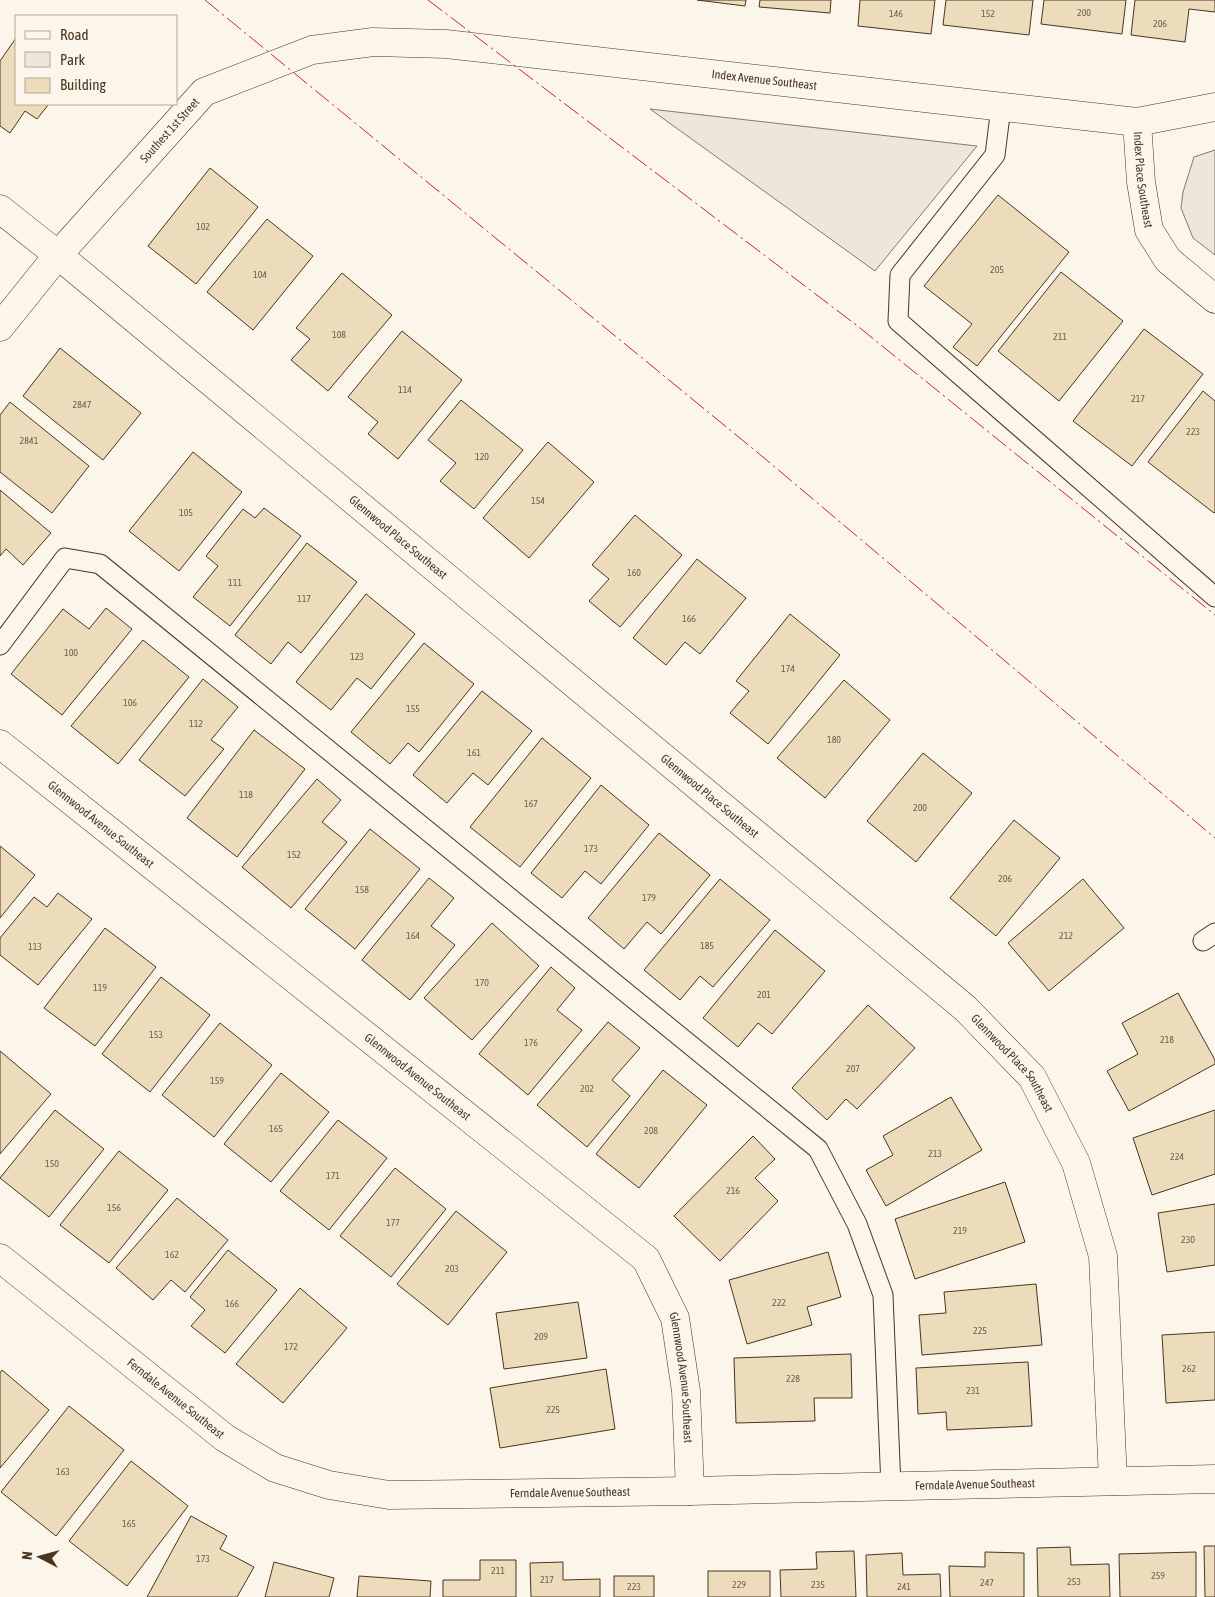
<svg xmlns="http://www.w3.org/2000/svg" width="1215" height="1597" font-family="'Asap Condensed',sans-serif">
<rect width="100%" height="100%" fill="#fbf6e9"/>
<!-- green -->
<g fill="#ede6d9" stroke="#887966">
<path d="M650,109L977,146L875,271Z"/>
<path d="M1215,150V255L1193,238L1181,208L1183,192L1194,157Z"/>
</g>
<!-- building -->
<g fill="#ecdcbc" stroke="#4a3520">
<path d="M697,0H746L745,6Z"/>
<path d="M760,0H831L830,13L759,7Z"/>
<path d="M860,0H935L931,34L858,26Z"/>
<path d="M946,0H1033L1029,35L943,25Z"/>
<path d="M1044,0H1126L1122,34L1041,24Z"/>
<path d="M1135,0H1215V12L1189,9L1185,42L1131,35Z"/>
<path d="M16,38V104H49L37,119L25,111L10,133L0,126V61Z"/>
<path d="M210,168L258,207L196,284L148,246Z"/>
<path d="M998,195L1069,252L977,366L953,347L972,324L924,286Z"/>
<path d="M267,219L313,256L253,330L207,292Z"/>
<path d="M1061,272L1123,321L1059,401L998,351Z"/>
<path d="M342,273L392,315L328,391L291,360L310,339L296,328Z"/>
<path d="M1144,329L1203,374L1132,466L1073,421Z"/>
<path d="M402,331L462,380L398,459L368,434L378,422L348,397Z"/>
<path d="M60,348L141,413L103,460L23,396Z"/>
<path d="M1203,391L1215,401V512L1214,513L1148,462Z"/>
<path d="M461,400L523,450L474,509L440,481L456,463L428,440Z"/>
<path d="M10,402L89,466L52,513L0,472V415Z"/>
<path d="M548,442L594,482L529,558L483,518Z"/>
<path d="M193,452L242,492L179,571L129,531Z"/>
<path d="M0,490L51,533L23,565L6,549L0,556Z"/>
<path d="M264,508L301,536L230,626L193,597L218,566L206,556L243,509L255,518Z"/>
<path d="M635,515L682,555L620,627L589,601L609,579L592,565Z"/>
<path d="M307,543L357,582L301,653L288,642L271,664L235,635Z"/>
<path d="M697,559L746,598L700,654L685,642L666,665L633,638Z"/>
<path d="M366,594L415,634L371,689L357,678L331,710L296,682Z"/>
<path d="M106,608L132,629L62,715L11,674L63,609L89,629Z"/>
<path d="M790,614L840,655L768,744L730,713L749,691L736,681Z"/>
<path d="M143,640L189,677L118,764L71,726Z"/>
<path d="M424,643L474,684L419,752L408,743L390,764L351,732Z"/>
<path d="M203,679L238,707L211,740L224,749L185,796L139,760Z"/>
<path d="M844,680L890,720L825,798L777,758Z"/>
<path d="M482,691L532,731L488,785L473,773L447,803L413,775Z"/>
<path d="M254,730L305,769L237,857L187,818Z"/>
<path d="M542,738L591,778L520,867L470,827Z"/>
<path d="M923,753L972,793L916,862L867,821Z"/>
<path d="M317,779L341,800L322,822L347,842L291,908L242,867Z"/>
<path d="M601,785L649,825L601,884L585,871L562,898L531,873Z"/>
<path d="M1014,820L1060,858L996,936L950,898Z"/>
<path d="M370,829L420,869L355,949L305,909Z"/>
<path d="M659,833L710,875L661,934L647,922L624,949L588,918Z"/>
<path d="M0,846L35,875L0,918Z"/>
<path d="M429,878L454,898L431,926L455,945L410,1000L362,960Z"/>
<path d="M720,879L770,920L713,987L700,976L680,1000L644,970Z"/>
<path d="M1083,879L1124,928L1049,991L1008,943Z"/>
<path d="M58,893L92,919L38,985L0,955V938L34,897L47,907Z"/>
<path d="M492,923L539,966L472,1040L424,998Z"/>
<path d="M105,928L156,967L95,1046L44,1008Z"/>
<path d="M775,930L825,971L772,1034L758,1023L738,1047L703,1018Z"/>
<path d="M551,967L575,988L557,1010L582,1030L528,1095L479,1054Z"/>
<path d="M161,977L210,1015L150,1092L102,1054Z"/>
<path d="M1178,993L1215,1060V1064L1129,1111L1107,1071L1138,1054L1122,1023Z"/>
<path d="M868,1005L915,1048L857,1109L846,1099L827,1120L792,1088Z"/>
<path d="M608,1022L640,1048L612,1080L630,1096L587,1147L537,1105Z"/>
<path d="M220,1023L272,1065L214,1137L162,1095Z"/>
<path d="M0,1051L51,1094L0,1154Z"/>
<path d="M663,1070L707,1105L639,1188L596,1154Z"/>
<path d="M281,1073L329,1112L271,1182L224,1144Z"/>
<path d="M951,1097L982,1150L886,1206L866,1170L893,1155L883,1136Z"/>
<path d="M55,1110L104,1149L49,1217L0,1178Z"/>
<path d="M1215,1110V1174L1152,1195L1133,1138Z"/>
<path d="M338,1120L387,1158L329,1230L280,1191Z"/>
<path d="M753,1136L775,1159L755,1178L778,1201L720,1261L674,1216Z"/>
<path d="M119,1151L168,1190L109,1263L60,1225Z"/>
<path d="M395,1168L446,1209L391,1277L340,1236Z"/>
<path d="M1005,1182L1025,1242L915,1279L895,1219Z"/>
<path d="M177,1198L228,1240L185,1292L171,1280L153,1300L116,1268Z"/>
<path d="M1215,1204V1265L1167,1272L1158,1213Z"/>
<path d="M456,1211L507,1252L448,1325L397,1284Z"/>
<path d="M228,1250L277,1290L225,1353L191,1326L205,1310L190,1297Z"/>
<path d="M828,1252L841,1297L807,1307L812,1325L747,1344L729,1280Z"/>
<path d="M1036,1284L1042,1345L922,1355L919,1315L946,1313L944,1292Z"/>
<path d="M300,1288L347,1328L283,1403L236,1364Z"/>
<path d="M578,1302L587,1358L504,1369L496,1313Z"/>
<path d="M1215,1332V1400L1166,1403L1162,1335Z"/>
<path d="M851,1354L852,1398H814L815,1421L736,1423L734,1358Z"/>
<path d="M1028,1362L1032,1426L947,1430L946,1412L918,1414L916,1368Z"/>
<path d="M606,1369L615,1429L500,1448L490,1388Z"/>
<path d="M2,1370L49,1410L0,1468V1373Z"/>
<path d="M69,1406L124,1450L56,1536L1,1492Z"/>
<path d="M131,1461L188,1506L127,1586L69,1541Z"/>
<path d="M191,1516L227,1536L220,1549L254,1567L237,1597H147Z"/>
<path d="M1204,1546H1215V1597H1205Z"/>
<path d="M1070,1547L1071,1565L1109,1564L1110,1597H1038L1037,1548Z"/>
<path d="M854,1551L856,1597H781L780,1570L817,1569L816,1552Z"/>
<path d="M985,1552L1024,1553V1597H950L949,1566L985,1567Z"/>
<path d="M1196,1552V1597H1120L1119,1554Z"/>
<path d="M902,1553L903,1575L940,1574L941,1597H867L866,1555Z"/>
<path d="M480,1560H516V1597H443V1580H480Z"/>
<path d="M274,1562L334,1578L329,1597H265Z"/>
<path d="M563,1562V1580L600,1579V1597H531L530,1563Z"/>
<rect x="708" y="1571" width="62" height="26"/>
<path d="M359,1576L431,1581L430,1597H357Z"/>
<rect x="614" y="1576" width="40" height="21"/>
</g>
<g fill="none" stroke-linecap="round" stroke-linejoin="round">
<defs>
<g id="lane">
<path d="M1001,107L995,155L900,275L898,321L1215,597"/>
<path d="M0,645L65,558L100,564L818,1149L857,1224L883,1295L891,1487"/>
<path d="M1203,941L1215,933"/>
</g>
<g id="street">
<path id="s1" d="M1137,122L1141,182L1149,230L1168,260L1215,299"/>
<path id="s2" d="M0,209L58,255L965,1008L1032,1077L1076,1163L1103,1256L1113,1481"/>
<path id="s3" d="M0,327L58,255L204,92L312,50L373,42L446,44L1137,122L1215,107"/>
<path id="s4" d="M0,744L646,1259L675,1318L686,1391L690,1491"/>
<path id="s5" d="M0,1258L225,1438L275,1468L329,1485L389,1495L690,1491L1215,1479"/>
</g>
</defs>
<!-- lane casing -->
<use href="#lane" stroke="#4a3520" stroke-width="21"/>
<!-- street casing -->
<use href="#street" stroke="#4a3520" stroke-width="29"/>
<!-- lane -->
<use href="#lane" stroke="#fbf6e9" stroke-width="19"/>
<!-- street -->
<use href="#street" stroke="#fbf6e9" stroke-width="28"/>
<!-- power -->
<g stroke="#c62828" stroke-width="1" stroke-dasharray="18 4 2.5 4" stroke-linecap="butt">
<path d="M205,0L763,457L1215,838"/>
<path d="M428,0L855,324L1215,615"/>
</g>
</g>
<g text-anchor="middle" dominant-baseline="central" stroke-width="4" stroke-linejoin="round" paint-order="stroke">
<!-- number labels -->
<g font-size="10" fill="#725f47">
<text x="1084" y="12">200</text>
<text x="896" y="13">146</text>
<text x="988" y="13">152</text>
<text x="1160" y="23">206</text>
<text x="203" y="226">102</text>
<text x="997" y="269">205</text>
<text x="260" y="274">104</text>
<text x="339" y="334">108</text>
<text x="1060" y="336">211</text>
<text x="405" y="389">114</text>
<text x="1138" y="398">217</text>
<text x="82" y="404">2847</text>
<text x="1193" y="431">223</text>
<text x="29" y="440">2841</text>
<text x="482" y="456">120</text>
<text x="538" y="500">154</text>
<text x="186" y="512">105</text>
<text x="634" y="572">160</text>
<text x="235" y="582">111</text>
<text x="304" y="598">117</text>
<text x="689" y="618">166</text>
<text x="71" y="652">100</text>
<text x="357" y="656">123</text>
<text x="788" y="668">174</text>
<text x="130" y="702">106</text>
<text x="413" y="708">155</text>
<text x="196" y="723">112</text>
<text x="834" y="739">180</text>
<text x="474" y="752">161</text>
<text x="246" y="794">118</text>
<text x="531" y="803">167</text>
<text x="920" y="807">200</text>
<text x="591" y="848">173</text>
<text x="294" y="854">152</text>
<text x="1005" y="878">206</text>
<text x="362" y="889">158</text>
<text x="649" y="897">179</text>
<text x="413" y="935">164</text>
<text x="1066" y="935">212</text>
<text x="707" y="945">185</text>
<text x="35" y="946">113</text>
<text x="482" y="982">170</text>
<text x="100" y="987">119</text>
<text x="764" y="994">201</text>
<text x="156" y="1034">153</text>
<text x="1167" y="1039">218</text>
<text x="531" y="1042">176</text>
<text x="853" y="1068">207</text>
<text x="217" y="1080">159</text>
<text x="587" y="1088">202</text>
<text x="276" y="1128">165</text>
<text x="651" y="1130">208</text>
<text x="935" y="1153">213</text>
<text x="1177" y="1156">224</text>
<text x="52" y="1163">150</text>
<text x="333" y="1175">171</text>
<text x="733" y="1190">216</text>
<text x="114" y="1207">156</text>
<text x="393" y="1222">177</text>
<text x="960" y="1230">219</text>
<text x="1188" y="1239">230</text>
<text x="172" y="1254">162</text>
<text x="452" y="1268">203</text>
<text x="779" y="1302">222</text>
<text x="232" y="1303">166</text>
<text x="980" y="1330">225</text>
<text x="541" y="1336">209</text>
<text x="291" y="1346">172</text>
<text x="1189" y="1368">262</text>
<text x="793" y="1378">228</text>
<text x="973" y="1390">231</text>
<text x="553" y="1409">225</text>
<text x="63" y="1471">163</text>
<text x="129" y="1523">165</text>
<text x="203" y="1558">173</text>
<text x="498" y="1570">211</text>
<text x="1158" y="1575">259</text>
<text x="547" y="1579">217</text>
<text x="1074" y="1581">253</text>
<text x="987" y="1582">247</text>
<text x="739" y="1584">229</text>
<text x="818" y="1584">235</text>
<text x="634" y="1586">223</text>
<text x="904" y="1586">241</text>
</g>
<!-- street labels -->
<g font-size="12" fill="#4a3520" stroke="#fbf6e9">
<text stroke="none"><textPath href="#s3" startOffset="882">Index Avenue Southeast</textPath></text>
<text stroke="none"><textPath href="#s3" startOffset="260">Southest 1st Street</textPath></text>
<text stroke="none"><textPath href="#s1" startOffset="58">Index Place Southeast</textPath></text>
<text stroke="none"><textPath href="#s2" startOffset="516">Glennwood Place Southeast</textPath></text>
<text stroke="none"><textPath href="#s2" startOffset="921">Glennwood Place Southeast</textPath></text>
<text stroke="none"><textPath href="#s4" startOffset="129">Glennwood Avenue Southeast</textPath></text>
<text stroke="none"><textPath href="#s2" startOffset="1326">Glennwood Place Southeast</textPath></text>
<text stroke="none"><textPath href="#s4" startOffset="534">Glennwood Avenue Southeast</textPath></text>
<text stroke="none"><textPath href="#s4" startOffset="952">Glennwood Avenue Southeast</textPath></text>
<text stroke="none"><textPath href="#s5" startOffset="225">Ferndale Avenue Southeast</textPath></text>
<text stroke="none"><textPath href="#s5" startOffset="1050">Ferndale Avenue Southeast</textPath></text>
<text stroke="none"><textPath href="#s5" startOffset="645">Ferndale Avenue Southeast</textPath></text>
</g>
</g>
<!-- legend -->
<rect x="15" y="15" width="162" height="90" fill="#fbf6e9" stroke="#b4a999"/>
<rect x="25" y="31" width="25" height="8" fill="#fbf6e9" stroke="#b4a999"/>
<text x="60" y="40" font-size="15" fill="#4a3520">Road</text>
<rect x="25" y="52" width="25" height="15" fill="#ede6d9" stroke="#b4a999"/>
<text x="60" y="65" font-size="15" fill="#4a3520">Park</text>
<rect x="25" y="78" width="25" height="15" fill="#ecdcbc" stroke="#b4a999"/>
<text x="60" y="90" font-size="15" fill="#4a3520">Building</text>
<!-- north arrow -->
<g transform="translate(40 1557) rotate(276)" stroke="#fbf6e9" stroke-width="4" paint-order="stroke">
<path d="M0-4L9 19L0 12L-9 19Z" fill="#4a3520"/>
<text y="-8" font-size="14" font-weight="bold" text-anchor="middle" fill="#4a3520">N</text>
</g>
</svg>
